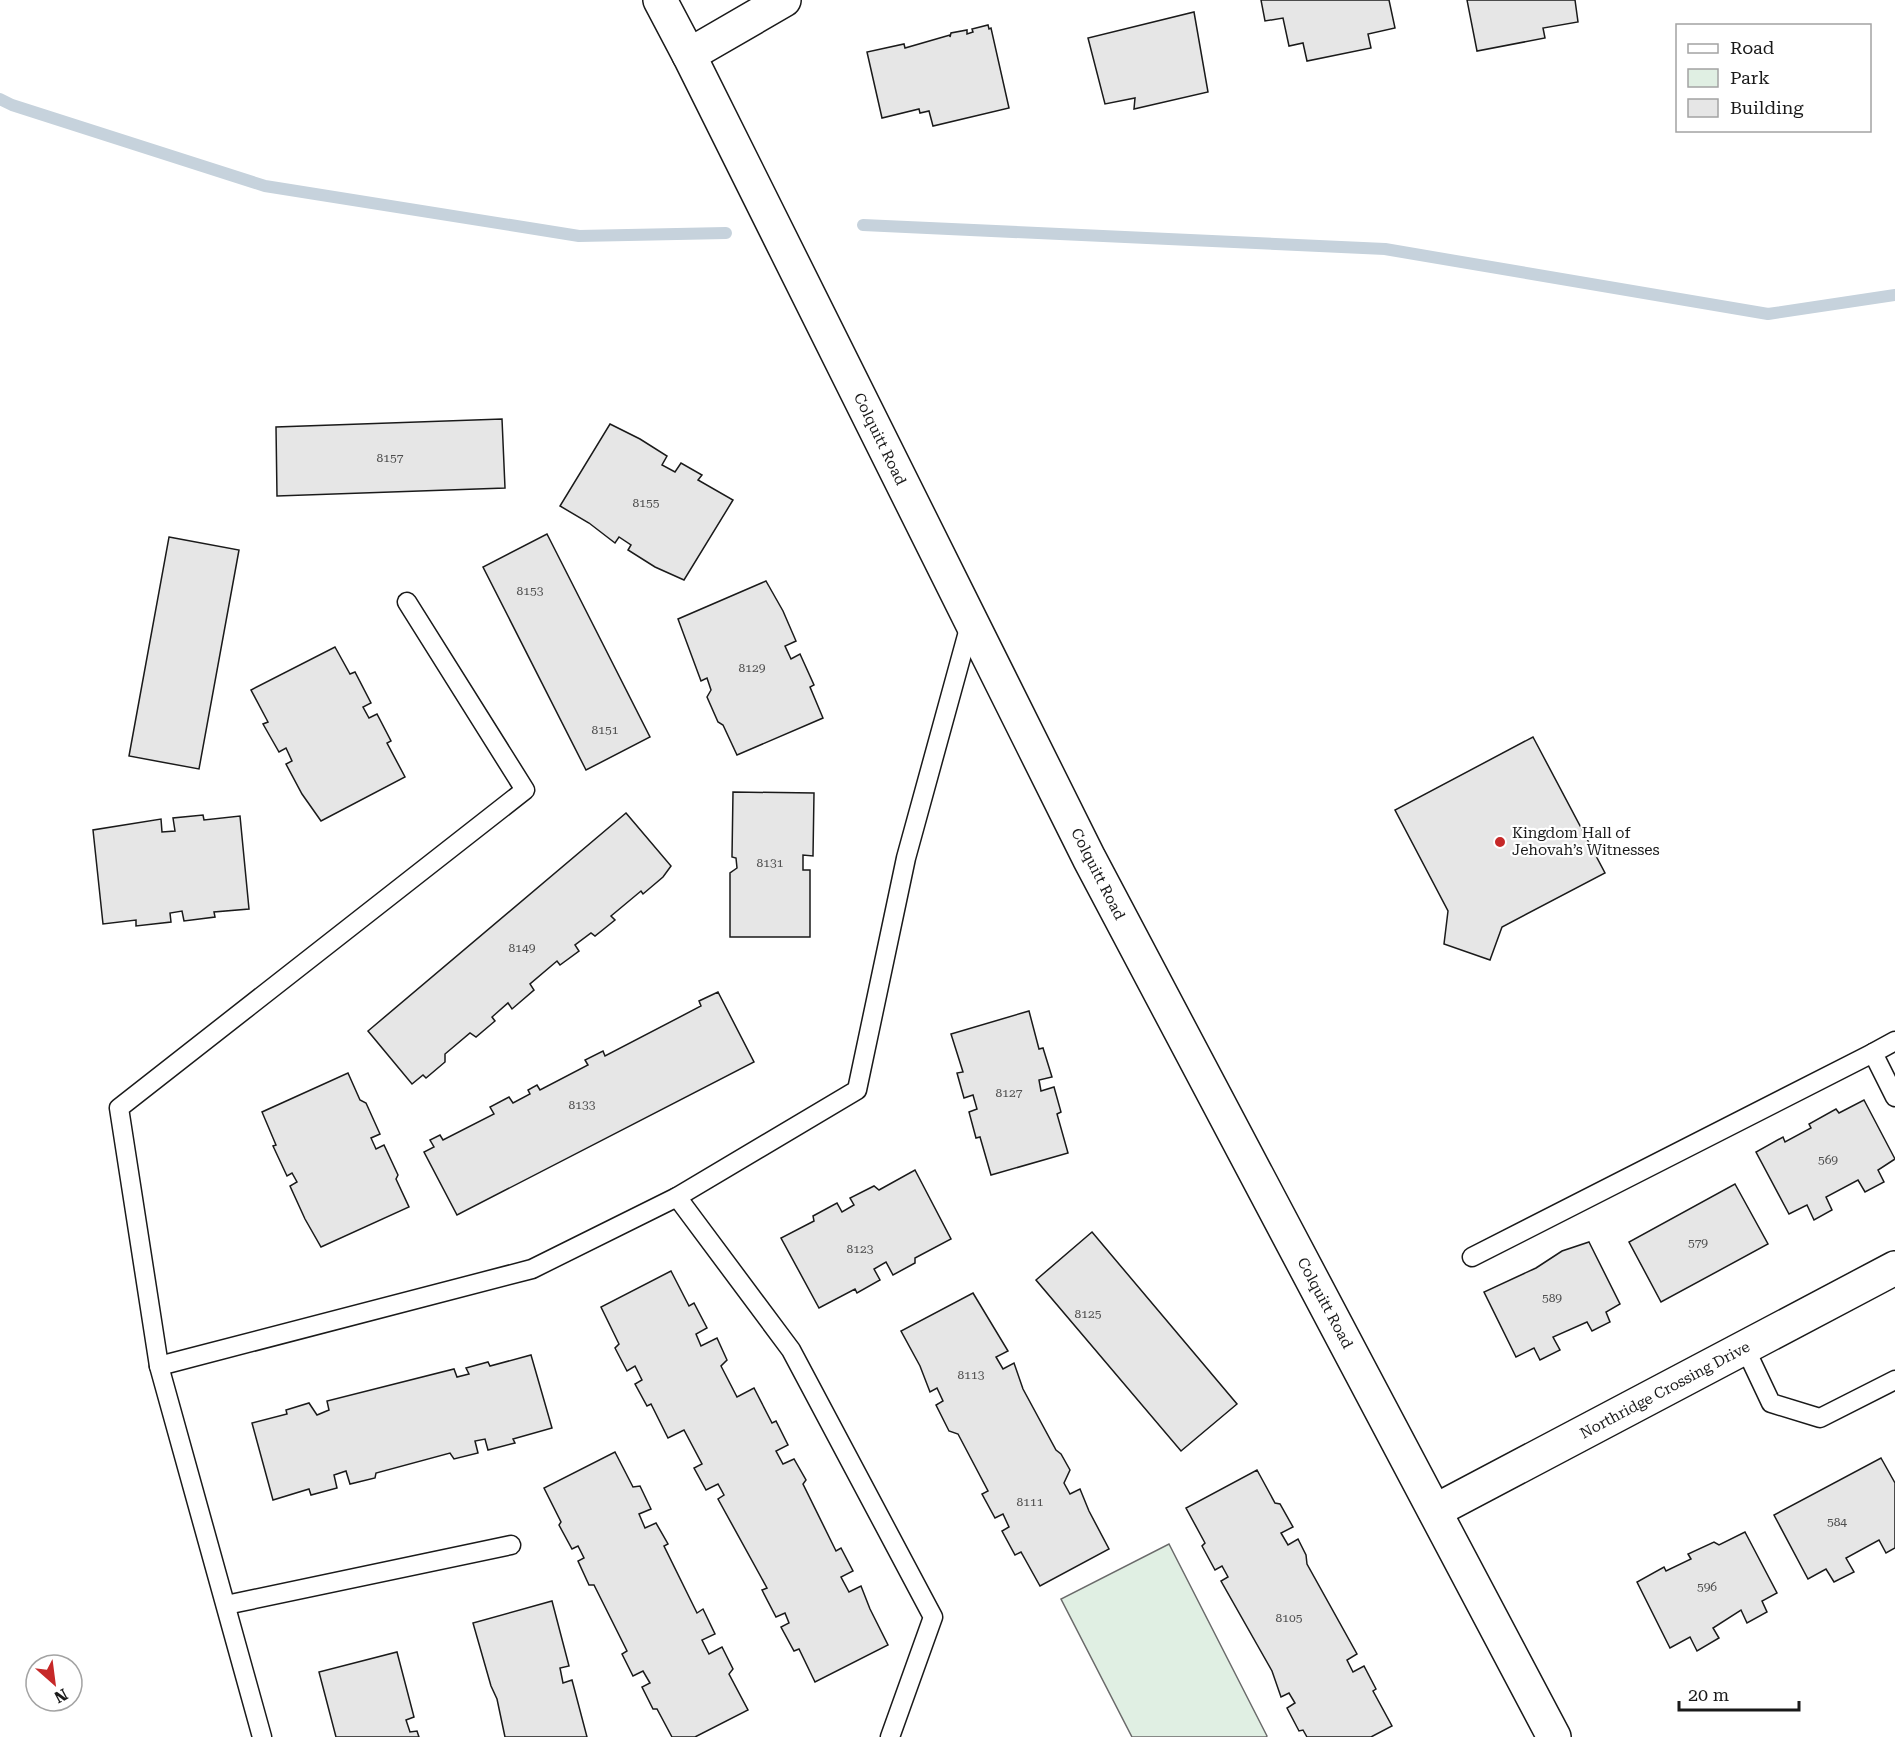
<svg xmlns="http://www.w3.org/2000/svg" width="1895" height="1737" font-family="'Roboto Serif',serif">
<rect width="100%" height="100%" fill="#fff"/>
<!-- green -->
<path fill="#e0efe3" stroke="#6a6a6a" stroke-width="1.5" d="M1169,1544L1267,1736L1266,1737H1132L1061,1599Z"/>
<g fill="none" stroke-linecap="round" stroke-linejoin="round">
<!-- stream -->
<g stroke="#c6d2dc" stroke-width="12">
<path d="M0,99L12,105L265,186L579,236L726,233"/>
<path d="M863,225L1385,249L1768,314L1895,295"/>
</g>
</g>
<!-- building -->
<g fill="#e6e6e6" stroke="#1a1a1a" stroke-width="1.5">
<path d="M1261,0H1389L1395,28L1368,34L1371,48L1307,61L1303,43L1289,46L1283,18L1265,21Z"/>
<path d="M1467,0H1575L1578,22L1543,28L1545,38L1477,51Z"/>
<path d="M1194,12L1208,92L1134,109L1135,98L1105,104L1088,38Z"/>
<path d="M988,25L989,29L991,28L1009,108L933,126L929,111L920,113L919,109L882,118L867,52L904,44L905,48L950,35V37L951,33L967,30V34L973,32L972,29Z"/>
<path d="M502,419L505,488L277,496L276,427Z"/>
<path d="M610,424L640,439L667,456L662,465L675,472L681,463L702,475L698,480L733,500L684,580L655,567L628,550L631,545L619,537L615,543L589,523L560,506Z"/>
<path d="M547,534L650,737L586,770L483,567Z"/>
<path d="M169,537L239,550L199,769L129,756Z"/>
<path d="M766,581L783,611L796,641L785,646L791,659L800,654L814,685L810,687L823,718L737,755L723,725L718,722L707,697L711,690L707,678L701,681L678,619Z"/>
<path d="M335,647L350,674L355,672L371,703L363,707L369,718L377,714L391,741L387,743L405,777L321,821L302,794L286,764L292,761L286,748L279,752L263,724L268,722L251,690Z"/>
<path d="M1533,737L1605,873L1502,927L1490,960L1444,944L1448,911L1395,810Z"/>
<path d="M733,792L814,793L813,856L803,855V870H810V937H730V873L737,868L736,858L732,857Z"/>
<path d="M626,813L671,866L663,877L643,894L641,891L611,916L615,920L595,936L591,933L575,945L579,951L560,965L557,961L530,984L534,990L512,1009L508,1003L492,1017L495,1021L476,1037L470,1033L445,1054V1062L426,1078L423,1075L412,1084L368,1031Z"/>
<path d="M203,815L204,820L240,816L249,909L214,912L215,917L184,921L182,911L170,913L171,922L136,926V920L103,924L93,830L161,819L162,832L175,831L173,818Z"/>
<path d="M718,992L754,1062L457,1215L424,1152L434,1147L430,1140L440,1135L443,1140L494,1114L490,1107L509,1097L513,1103L530,1094L528,1090L537,1085L540,1090L588,1065L585,1060L603,1051L605,1056L701,1006L699,1001Z"/>
<path d="M1029,1011L1039,1049L1043,1048L1052,1077L1039,1080L1041,1091L1054,1087L1061,1112L1057,1114L1068,1153L991,1175L980,1137L976,1138L969,1112L977,1109L973,1095L964,1098L957,1073L963,1072L951,1034Z"/>
<path d="M348,1073L360,1100L366,1103L380,1134L371,1138L376,1149L384,1145L398,1175L396,1179L409,1207L321,1247L305,1219L290,1186L297,1182L292,1173L287,1176L273,1146L276,1145L262,1112Z"/>
<path d="M1864,1100L1895,1159L1878,1170L1884,1182L1865,1192L1858,1180L1826,1197L1832,1210L1814,1220L1807,1205L1789,1214L1756,1152L1783,1137L1785,1142L1811,1128L1809,1124L1836,1109L1839,1113Z"/>
<path d="M915,1170L951,1239L915,1258V1263L893,1275L886,1262L874,1269L880,1280L857,1293L855,1289L819,1308L781,1238L814,1221L813,1216L837,1203L842,1212L854,1205L850,1198L874,1186L879,1190Z"/>
<path d="M1735,1184L1768,1244L1661,1302L1629,1242Z"/>
<path d="M1092,1232L1237,1404L1181,1451L1036,1280Z"/>
<path d="M1589,1242L1620,1304L1606,1312L1610,1322L1592,1331L1587,1322L1553,1337L1560,1350L1540,1360L1534,1348L1516,1357L1484,1292L1536,1268L1562,1251Z"/>
<path d="M671,1271L689,1306L694,1303L707,1328L696,1334L701,1346L717,1338L727,1360L721,1366L737,1397L754,1388L772,1423L776,1421L788,1445L776,1451L783,1464L794,1459L806,1480L803,1484L836,1551L841,1548L853,1571L841,1577L849,1592L861,1586L870,1609L888,1645L815,1682L799,1649L794,1651L781,1627L789,1623L785,1613L776,1617L762,1590L767,1588L718,1499L724,1495L718,1484L706,1490L694,1468L702,1464L684,1430L668,1438L651,1404L647,1406L635,1384L642,1380L635,1366L627,1371L615,1348L619,1344L601,1307Z"/>
<path d="M973,1293L1008,1351L996,1357L1003,1369L1014,1363L1023,1389L1056,1450L1061,1454L1070,1470L1064,1483L1070,1494L1080,1489L1089,1511L1109,1549L1040,1586L1021,1552L1015,1555L1002,1531L1009,1527L1003,1514L995,1518L982,1494L988,1491L958,1434L949,1431L936,1405L943,1401L937,1388L930,1392L920,1366L901,1331Z"/>
<path d="M531,1355L552,1428L513,1439L515,1443L488,1450L485,1439L475,1441L478,1453L454,1459L450,1453L376,1473L375,1478L350,1484L346,1471L334,1475L337,1488L311,1495L309,1489L273,1500L252,1423L287,1414L286,1410L309,1403L317,1415L329,1410L327,1401L454,1369L457,1377L469,1374L466,1368L488,1362L490,1366Z"/>
<path d="M615,1452L633,1487L640,1486L651,1509L639,1514L645,1528L656,1523L668,1544L664,1546L697,1613L703,1609L715,1634L702,1640L709,1654L722,1647L733,1669L729,1674L748,1710L695,1737H672L657,1709H653L642,1687L650,1683L643,1671L633,1676L622,1654L627,1651L594,1585H589L578,1561L584,1558L578,1546L572,1549L559,1525L561,1522L544,1488Z"/>
<path d="M1881,1458L1895,1483V1548L1886,1553L1879,1540L1846,1558L1854,1572L1834,1582L1826,1569L1808,1579L1774,1515Z"/>
<path d="M1257,1470L1275,1503L1280,1504L1293,1527L1281,1533L1288,1545L1298,1539L1306,1555L1307,1564L1357,1654L1347,1660L1353,1672L1364,1666L1376,1689L1373,1691L1392,1726L1371,1737H1307L1303,1730L1299,1731L1287,1708L1295,1703L1289,1693L1281,1697L1272,1671L1221,1581L1228,1577L1222,1566L1215,1570L1202,1546L1205,1543L1186,1508Z"/>
<path d="M1745,1532L1777,1593L1762,1601L1767,1612L1747,1623L1741,1610L1713,1628L1719,1638L1697,1651L1690,1637L1670,1648L1637,1582L1664,1567L1666,1571L1691,1559L1688,1554L1714,1542L1719,1545Z"/>
<path d="M552,1601L569,1666L560,1668L563,1683L572,1680L587,1737H505L497,1699L491,1686L473,1623Z"/>
<path d="M397,1652L414,1717L406,1720L410,1732L417,1731L419,1737H336L319,1672Z"/>
</g>
<g fill="none" stroke-linecap="round" stroke-linejoin="round">
<defs>
<g id="service">
<path d="M1895,1041L1873,1053L1895,1097"/>
<path d="M677,1197L791,1350L933,1617L890,1737"/>
<path d="M1472,1257L1873,1053"/>
<path d="M1745,1348L1771,1403L1820,1418L1895,1380"/>
<path d="M159,1366L532,1269L677,1197L857,1090L906,858L971,621"/>
<path d="M226,1605L511,1545"/>
<path d="M262,1737L159,1366L119,1108L525,790L407,602"/>
</g>
<g id="minor">
<path d="M689,55L784,0"/>
<path d="M1435,1511L1895,1268"/>
</g>
<path id="tertiary" d="M660,0L689,55L1089,858L1554,1737"/>
</defs>
<!-- service casing -->
<use href="#service" stroke="#1a1a1a" stroke-width="21"/>
<!-- minor casing -->
<use href="#minor" stroke="#1a1a1a" stroke-width="36"/>
<!-- tertiary casing -->
<use href="#tertiary" stroke="#1a1a1a" stroke-width="36"/>
<!-- service -->
<use href="#service" stroke="#fff" stroke-width="18"/>
<!-- minor -->
<use href="#minor" stroke="#fff" stroke-width="33"/>
<!-- tertiary -->
<use href="#tertiary" stroke="#fff" stroke-width="33"/>
</g>
<!-- markers -->
<circle fill="#c62828" stroke="#fff" stroke-width="2" cx="1500" cy="842" r="6"/>
<g text-anchor="middle" dominant-baseline="central" stroke-width="4.5" stroke-linejoin="round" paint-order="stroke">
<!-- number labels -->
<g font-size="12" fill="#4d4d4d">
<text x="390" y="458">8157</text>
<text x="646" y="503">8155</text>
<text x="530" y="591">8153</text>
<text x="752" y="668">8129</text>
<text x="605" y="730">8151</text>
<text x="770" y="863">8131</text>
<text x="522" y="948">8149</text>
<text x="1009" y="1093">8127</text>
<text x="582" y="1105">8133</text>
<text x="1828" y="1160">569</text>
<text x="1698" y="1243">579</text>
<text x="860" y="1249">8123</text>
<text x="1552" y="1298">589</text>
<text x="1088" y="1314">8125</text>
<text x="971" y="1375">8113</text>
<text x="1030" y="1502">8111</text>
<text x="1837" y="1522">584</text>
<text x="1707" y="1587">596</text>
<text x="1289" y="1618">8105</text>
</g>
<!-- street labels -->
<g font-size="15" fill="#1a1a1a" stroke="#fff">
<text transform="translate(880 439) rotate(64)">Colquitt Road</text>
<text transform="translate(1098 874) rotate(63)">Colquitt Road</text>
<text transform="translate(1325 1303) rotate(62)">Colquitt Road</text>
<text transform="translate(1665 1390) rotate(-28)">Northridge Crossing Drive</text>
</g>
<!-- poi labels -->
<g font-size="15" fill="#1a1a1a" stroke="#fff" text-anchor="start">
<text x="1512" y="833">Kingdom Hall of<tspan x="1512" dy="17">Jehovah’s Witnesses</tspan></text>
</g>
</g>
<!-- legend -->
<rect x="1676" y="24" width="195" height="108" fill="#ffffff" stroke="#a3a3a3" stroke-width="1.5"/>
<rect x="1688" y="44" width="30" height="9" fill="#ffffff" stroke="#a3a3a3" stroke-width="1.5"/>
<text x="1730" y="54" font-size="18" fill="#1a1a1a">Road</text>
<rect x="1688" y="69" width="30" height="18" fill="#e0efe3" stroke="#a3a3a3" stroke-width="1.5"/>
<text x="1730" y="84" font-size="18" fill="#1a1a1a">Park</text>
<rect x="1688" y="99" width="30" height="18" fill="#e6e6e6" stroke="#a3a3a3" stroke-width="1.5"/>
<text x="1730" y="114" font-size="18" fill="#1a1a1a">Building</text>
<!-- north arrow -->
<g transform="translate(54 1683) rotate(152)"><circle r="28" fill="#ffffff" stroke="#a3a3a3" stroke-width="1.5"/>
<path d="M0-4.5L10 22L0 15L-10 22Z" fill="#c62828"/>
<text y="-9" font-size="16" font-weight="bold" text-anchor="middle" fill="#1a1a1a">N</text>
</g>
<!-- scale -->
<path d="M1679 1701v9h120v-9" fill="none" stroke="#1a1a1a" stroke-width="3"/>
<text x="1688" y="1701" font-size="18" fill="#1a1a1a" stroke="#ffffff" stroke-width="4.5" paint-order="stroke">20 m</text>
</svg>
